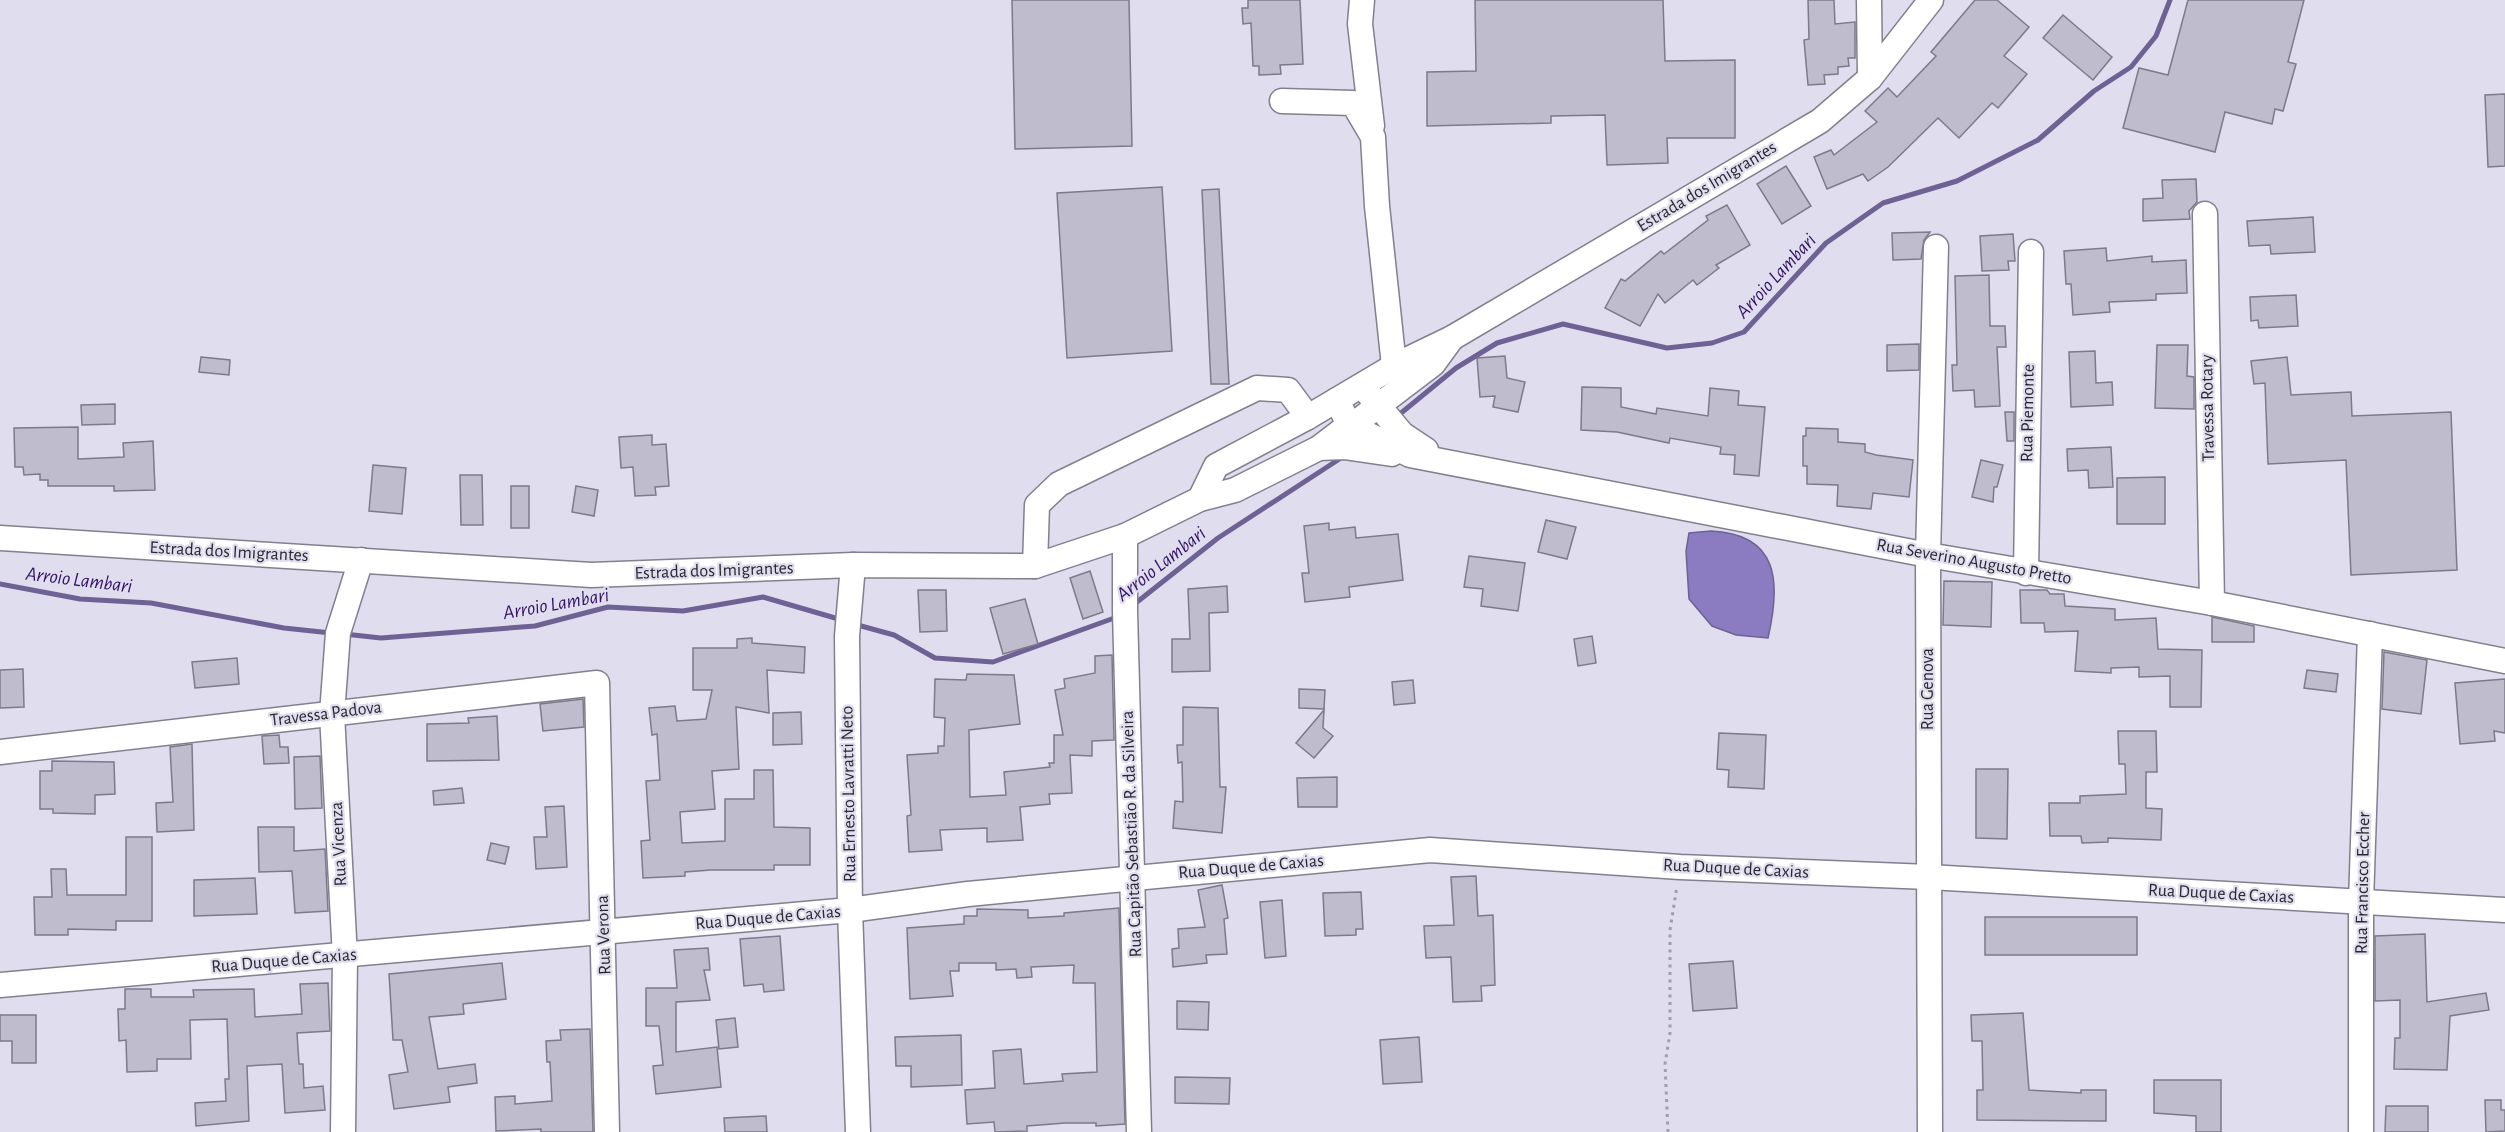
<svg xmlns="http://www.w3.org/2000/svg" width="2505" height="1132" font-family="'Alegreya Sans',sans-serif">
<rect width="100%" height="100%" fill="#e0ddef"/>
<!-- water -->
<path fill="#8b7bc0" stroke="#6e6294" stroke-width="1.5" d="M1711,531C1779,534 1781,582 1768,638L1736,635L1712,626L1689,599L1686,551L1689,533Z"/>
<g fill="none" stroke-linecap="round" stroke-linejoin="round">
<!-- stream -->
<g stroke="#6e6294" stroke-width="5">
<path d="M1395,418L1456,368L1497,343L1563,324L1667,348L1712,343L1744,332L1826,243L1883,203L1957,181L2038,140L2094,91L2131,67L2156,36L2170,0"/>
<path d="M0,584L80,599L151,603L284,628L331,633"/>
<path d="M1132,606L1218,538L1344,456"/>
<path d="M854,624L894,635L935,658L993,662L1117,617"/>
<path d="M344,634L381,638L535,626L608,607L683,611L763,597L842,620"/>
</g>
</g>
<!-- building -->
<g fill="#bfbcce" stroke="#7d7a8b" stroke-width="1.5">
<path d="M1012,0H1129L1132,146L1015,149Z"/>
<path d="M1248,0H1300L1303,64L1280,65L1281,74L1259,75V66H1253L1251,23L1243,24L1242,8H1248Z"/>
<path d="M1475,0H1663L1665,61L1735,60V138H1667L1668,163L1607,165L1605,115L1551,116V123L1427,126V72L1476,71Z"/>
<path d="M1808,0H1834L1835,24L1855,22V58H1848L1849,66L1838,67V74L1824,75L1825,84L1808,85L1804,40L1809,39Z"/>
<path d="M1975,0H1997L2029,27L2004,56L2027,74L1998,108L1992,103L1959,138L1938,118L1888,167L1868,181L1863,174L1827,189L1814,157L1831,150L1834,155L1877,122L1865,111L1888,88L1897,97L1936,56L1931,52Z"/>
<path d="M2188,0H2304L2288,62L2296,64L2283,111L2275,109L2272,124L2225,112L2215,152L2123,128L2139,68L2168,75Z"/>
<path d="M2063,15L2112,57L2093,80L2043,38Z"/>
<path d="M2505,94V166L2488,167L2485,95Z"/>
<path d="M1786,166L1811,206L1782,224L1757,184Z"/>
<path d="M2196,179L2197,202L2189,211L2190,219L2143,221V199L2163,198L2162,180Z"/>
<path d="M1162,187L1172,351L1067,358L1057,193Z"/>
<path d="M1219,189L1229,384H1211L1202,190Z"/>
<path d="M1727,205L1750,245L1716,265L1719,268L1697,285L1693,280L1665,303L1658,294L1640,326L1605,308L1621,279L1625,281L1661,251L1664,254L1708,220L1706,216Z"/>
<path d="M2313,217L2315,252L2271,254L2270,245L2249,246L2247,221Z"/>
<path d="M1930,232L1924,240L1921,259L1893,260L1892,233Z"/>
<path d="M2013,234L2015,261H2008L2009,270L1982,271L1980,236Z"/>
<path d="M2106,248L2107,261L2152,256V262L2186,260L2187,293L2156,294V300L2109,302L2110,312L2073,315L2071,284H2066L2064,251Z"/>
<path d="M1989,275L1990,326H2005L2006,347H1997L2000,406L1975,407L1974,390L1953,391L1952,365H1957L1955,276Z"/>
<path d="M2296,295L2298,326L2259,328L2258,320L2251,321L2250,297Z"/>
<path d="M1919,344V370L1887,371V345Z"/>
<path d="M2157,345H2188L2187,376L2194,377V409L2155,408Z"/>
<path d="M2095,351L2096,383L2112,382L2113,405L2071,407L2069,352Z"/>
<path d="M1505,356L1507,378L1525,382L1518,412L1493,407L1495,396L1480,397L1477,358Z"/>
<path d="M201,357L230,360L229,375L199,372Z"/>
<path d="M2287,357L2291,395L2351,392L2352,416L2451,412L2457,570L2351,575L2346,460L2268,464L2265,383L2254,384L2251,361Z"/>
<path d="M1582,387L1621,388V407L1656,414L1657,408L1708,416L1710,388L1739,391L1738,405L1765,407L1759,476L1734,474L1735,455L1720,454L1721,447L1670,438L1669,443L1617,432L1581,430Z"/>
<path d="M115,404V424L82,425L81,405Z"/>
<path d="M2005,412H2014V441H2007Z"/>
<path d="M78,427V459L124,457L123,443L153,441L155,490L114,491V486H48V480H40V474L24,475L23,467H15L14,428Z"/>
<path d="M1806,428L1838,429V442L1865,444V452L1876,455L1913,460L1909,497L1873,493L1871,509L1837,506L1838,485L1807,484V466H1803V436H1806Z"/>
<path d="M652,435V445L666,444L669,486L655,487L656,495L635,496L633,467L621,468L619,437Z"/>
<path d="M2111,447L2113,487L2089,488L2088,470L2068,471L2067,449Z"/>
<path d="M1981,460L2003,465L1997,487H1994L1993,502L1972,497Z"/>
<path d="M373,465L406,468L402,514L369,511Z"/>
<path d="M460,475H482L483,525H461Z"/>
<path d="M2165,477V524H2117V478Z"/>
<rect x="511" y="486" width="18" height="42"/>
<path d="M576,486L598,490L594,516L572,512Z"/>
<path d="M1546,520L1576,527L1567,559L1538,552Z"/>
<path d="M1329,523V530L1355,527L1356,538L1398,534L1403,580L1349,587L1350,597L1305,602L1302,573H1309L1304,526Z"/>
<path d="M1469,556L1525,563L1518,611L1481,606L1483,589L1464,587Z"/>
<path d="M1090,571L1103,612L1083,619L1070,578Z"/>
<path d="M1944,581L1992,582L1991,627L1943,625Z"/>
<path d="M1227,586L1228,612L1209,613L1210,671L1172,672V639H1190L1188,589Z"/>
<path d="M918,590H946L947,631L920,632Z"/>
<path d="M2020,590H2047L2050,594H2064L2065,606L2115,609V620L2156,618L2158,649L2202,650L2201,707H2170V676L2139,677V667L2111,668V673L2075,671L2078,631L2045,632L2044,623H2021Z"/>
<path d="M1025,599L1038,644L1003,654L990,608Z"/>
<path d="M2212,617L2254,626V642H2212Z"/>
<path d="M1592,636L1596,663L1578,666L1574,639Z"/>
<path d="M752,638V643L805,647L804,673L767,670L769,713L736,707L739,769L712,771L715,809L680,812L682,843L725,841V799H754V770H773L774,827L810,828V865H774V870H711L685,872V876L643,878L641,841L650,840L646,781L660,780L657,734L652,735L649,708L675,706L677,721L706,719L712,690H693V648H737V639Z"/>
<path d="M2384,652L2427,660L2421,714L2382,709Z"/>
<path d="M1112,655L1114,740L1092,741V756L1070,755L1072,793L1049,794L1050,804L1020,807L1023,840L987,842V828L940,830L942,850L909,852L907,816L911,815L907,755L938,753V746H944L945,718L934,717L935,679L966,680L967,674L1014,675L1020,724L969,730L970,797L1006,795L1004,772L1050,767L1049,763H1054V735H1063L1055,690L1065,688L1064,679L1095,673V656Z"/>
<path d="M237,658L239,684L195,688L192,662Z"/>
<path d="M23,669L24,707L0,708V670Z"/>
<path d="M2307,670L2338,674L2336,692L2304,688Z"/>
<path d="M2505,679V733L2494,731L2495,741L2460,744L2455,683Z"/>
<path d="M1413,680L1415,703L1394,705L1392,682Z"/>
<path d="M1299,689L1325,690L1324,709L1299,708Z"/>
<path d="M583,699L584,727L543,731L540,704Z"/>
<path d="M1183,707L1218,708L1220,787H1226L1222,833L1173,828L1175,801L1183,802L1182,762L1178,763L1177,745H1183Z"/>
<path d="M1324,710L1323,728L1333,736L1314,758L1296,743Z"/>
<path d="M801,712L802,744L773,745V713Z"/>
<path d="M497,716L499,760L427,761V724L469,723L468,718Z"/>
<path d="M2118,731H2156L2157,772H2146V808L2162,809L2161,840L2108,838V842L2082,843L2081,836H2050L2049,803H2080V796L2126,794L2125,764H2119Z"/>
<path d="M1719,733L1766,735L1764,789L1728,787L1729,770L1717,769Z"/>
<path d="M279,735L280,747H288L289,763L264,764L262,736Z"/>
<path d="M192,744L194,830L157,832L156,803L173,802L170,747Z"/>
<path d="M320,756L322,808L295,809L294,757Z"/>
<path d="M52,761L114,762L115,794L95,795V814L53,813V809H40V771H52Z"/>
<path d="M1976,769H2008L2007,839L1976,838Z"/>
<path d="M1337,777V807H1298L1297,778Z"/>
<path d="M462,788L464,803L434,805L433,791Z"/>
<path d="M564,806L567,867L536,869L534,837H547L545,807Z"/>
<path d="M258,827H294V851L325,849L328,911L295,913L292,871L259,872Z"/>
<path d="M126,837H152V921H116V930L68,929V935H35L34,897H52L51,869H66L67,895H126Z"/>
<path d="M491,843L509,847L505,864L487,860Z"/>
<path d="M1476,876L1478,916L1493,915L1495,985L1481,986L1482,1001L1453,1002L1451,957L1426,958L1424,926L1454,925L1451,877Z"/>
<path d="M255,878L257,914L194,916V880Z"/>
<path d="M1222,885L1228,918L1224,919L1227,954L1206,955L1207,963L1173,967L1172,949L1179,948L1178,929L1205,927L1198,890Z"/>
<path d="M1361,892L1363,929H1356V935L1325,936L1323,893Z"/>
<path d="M1282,900L1286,956L1265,958L1260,902Z"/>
<path d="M1119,908L1125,1124L1096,1126V1123H1065L1027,1126V1131L995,1132L994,1122L967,1124L965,1090L995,1088L993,1051L1021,1049L1024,1084L1063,1081L1062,1074L1097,1072L1095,983H1073L1074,965L1031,967L1032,977L1017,978L1016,969L996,970V963H959V971H950L953,996L910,999L907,928L964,924V916H977V909L1028,910V918L1064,916V913Z"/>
<rect x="1985" y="917" width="152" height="38"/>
<path d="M2425,934L2427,1002L2486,993L2489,1010L2450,1016L2447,1070L2394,1069L2395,1038H2400V1000L2375,1001V936Z"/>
<path d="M780,936L784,990L764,992L763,984L744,986L740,939Z"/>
<path d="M708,948L710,970H704L710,1000L676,1002V1052L717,1047L721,1087L656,1094L653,1066L663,1065L659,1026H646V988H677L674,950Z"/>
<path d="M1733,961L1737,1008L1693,1011L1689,964Z"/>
<path d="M502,963L506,999L463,1004L464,1014L429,1017L438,1069L475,1064L477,1083L448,1087L450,1102L394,1109L389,1075L408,1072L402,1040H393L389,974Z"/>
<path d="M328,983L330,1031L297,1033L299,1064H303L304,1088L323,1086L325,1110L285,1113L282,1064L247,1066L249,1121L196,1126L195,1103L226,1101L225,1079H229L227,1019L190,1020L191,1059H157V1071L127,1072L126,1040L119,1041L118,1009H125V989H151V997H194L193,990L254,989L255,1017L302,1014L300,984Z"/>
<path d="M1177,1001L1209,1002L1208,1030L1177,1029Z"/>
<path d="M2023,1013L2029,1090L2081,1093V1090H2106V1121L1977,1120V1090H1983L1982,1041H1972L1971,1015Z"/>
<path d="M0,1015H36V1063H12V1041H0Z"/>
<path d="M735,1018L738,1047L719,1049L716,1020Z"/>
<path d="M590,1029L593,1132H541V1129L496,1131L495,1097L515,1096V1104L552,1101L550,1062H547L546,1041L561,1040L560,1030Z"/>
<path d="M961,1035L962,1085L911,1087V1066H896L895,1037Z"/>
<path d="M1419,1037L1422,1082L1383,1084L1380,1040Z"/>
<path d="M1175,1077L1230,1078L1229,1104L1175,1103Z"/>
<path d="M2154,1080H2221V1132H2196V1116L2154,1113Z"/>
<path d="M2485,1100H2501V1110H2505V1131L2486,1132Z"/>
<path d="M2386,1106H2428V1132H2385Z"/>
<path d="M766,1116L767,1132H725L724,1118Z"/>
</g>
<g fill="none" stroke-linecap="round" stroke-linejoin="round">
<defs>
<g id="minor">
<path d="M1362,0L1360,24L1372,126"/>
<path d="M1869,0L1870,78"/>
<path d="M1282,101L1353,103L1373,137L1377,206L1394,366"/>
<path d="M2205,214L2212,603"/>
<path d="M1368,393L1402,434L1426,450"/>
<path d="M1337,400L1349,425L1410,455L1928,555L2212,603L2505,661"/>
<path d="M1319,448L1344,447L1392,454"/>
<path d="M1200,499L1216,466L1308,417L1394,366L1452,338L1820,121L1870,78L1931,0"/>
<path d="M1125,536V611L1139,1132"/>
<path d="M0,538L591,575L853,565L1035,566L1125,536L1200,499L1235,490L1319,448L1349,425L1362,418L1433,364L1452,338"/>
<path d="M853,565L847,636L850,910L858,1132"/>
<path d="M1035,566L1037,505L1059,484L1257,388L1288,390L1308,417"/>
<path d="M2026,573L2031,252"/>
<path d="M0,752L597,683L607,1132"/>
<path d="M0,985L850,910L968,894L1430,850L1680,867L1929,877L2505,910"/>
<path d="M343,1132L345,957L332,714L338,633L361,560"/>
<path d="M1930,1132L1928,555L1936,247"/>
<path d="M2361,1132V902L2370,634"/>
</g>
</defs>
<!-- minor casing -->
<use href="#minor" stroke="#827f8f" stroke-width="27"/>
<!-- path -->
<path stroke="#a09dac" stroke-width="3" stroke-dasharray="3 4.5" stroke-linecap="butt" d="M1668,1132L1665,1064L1670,1033V930L1677,886"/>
<!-- minor -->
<use href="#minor" stroke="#fff" stroke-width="24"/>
</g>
<g text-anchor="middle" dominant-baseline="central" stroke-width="4.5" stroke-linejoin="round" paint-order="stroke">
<!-- street labels -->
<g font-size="18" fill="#2a282f" stroke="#e0ddef">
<text transform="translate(1707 187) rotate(-31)">Estrada dos Imigrantes</text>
<text transform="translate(2208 408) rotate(-91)">Travessa Rotary</text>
<text transform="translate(2028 413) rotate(-89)">Rua Piemonte</text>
<text transform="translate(229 552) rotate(3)">Estrada dos Imigrantes</text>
<text transform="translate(1974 562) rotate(10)">Rua Severino Augusto Pretto</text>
<text transform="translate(714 571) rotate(-2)">Estrada dos Imigrantes</text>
<text transform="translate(1928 689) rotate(-90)">Rua Genova</text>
<text transform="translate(326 714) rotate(-7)">Travessa Padova</text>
<text transform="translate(849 794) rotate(-91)">Rua Ernesto Lavratti Neto</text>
<text transform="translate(1132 834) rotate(-92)">Rua Capitão Sebastião R. da Silveira</text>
<text transform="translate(339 844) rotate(-93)">Rua Vicenza</text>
<text transform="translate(1251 867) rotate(-5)">Rua Duque de Caxias</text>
<text transform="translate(1736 869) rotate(3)">Rua Duque de Caxias</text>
<text transform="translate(2363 883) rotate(-89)">Rua Francisco Eccher</text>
<text transform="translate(2221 894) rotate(3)">Rua Duque de Caxias</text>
<text transform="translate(768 918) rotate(-5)">Rua Duque de Caxias</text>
<text transform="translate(604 935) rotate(-92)">Rua Verona</text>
<text transform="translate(284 961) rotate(-5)">Rua Duque de Caxias</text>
</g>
<!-- water labels -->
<g font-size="20" font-style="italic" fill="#321264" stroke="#e0ddef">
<text transform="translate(1776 276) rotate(-47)">Arroio Lambari</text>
<text transform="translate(1161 564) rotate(-38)">Arroio Lambari</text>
<text transform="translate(79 580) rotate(7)">Arroio Lambari</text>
<text transform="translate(556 604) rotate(-10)">Arroio Lambari</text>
</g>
</g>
</svg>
